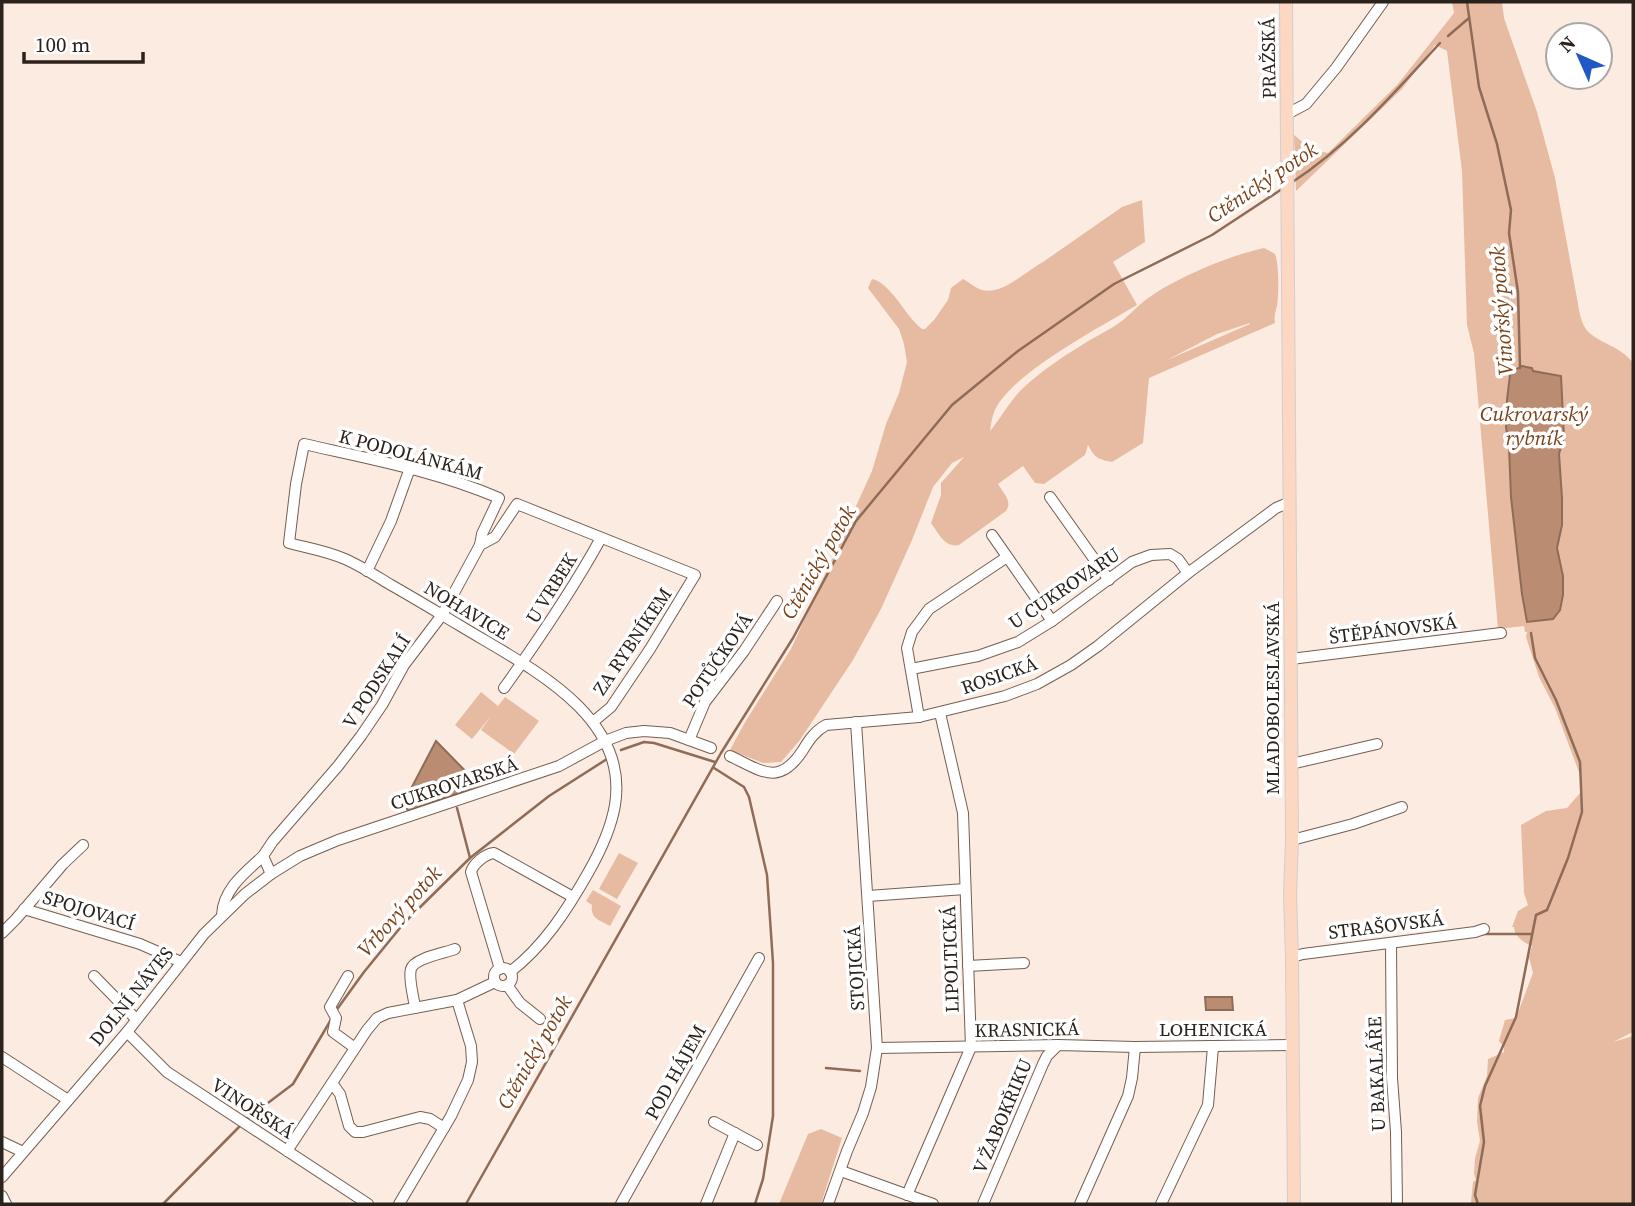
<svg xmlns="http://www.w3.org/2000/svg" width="1635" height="1206" font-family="'Source Serif 4',serif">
<rect width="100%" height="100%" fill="#fcebe1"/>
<!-- green -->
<g fill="#e6bba2" fill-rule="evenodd">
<path d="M1452,2H1502L1504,18L1537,112L1555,178L1578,304C1579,311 1581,320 1584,326C1592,342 1621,345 1633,363V1032L1613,1042L1633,1036V1204H1472L1471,1202L1473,1182L1476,1180L1474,1174L1475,1158L1480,1141L1477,1122L1478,1098L1487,1076L1488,1059L1504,1052V1047L1499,1041L1505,1020L1516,1018L1533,973L1529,957L1532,946C1524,943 1514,936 1514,927H1512L1518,911L1528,905L1524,893L1521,825L1546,811L1567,808L1581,792L1580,775L1555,708L1539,677L1526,637L1527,632H1525L1524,626L1498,629L1474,353L1467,325L1462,171L1447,51L1435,45L1402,89L1296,191L1294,135L1312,150L1328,153L1398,84L1454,13ZM1532,368L1564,437L1559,454L1562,498V525L1557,548L1563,576V595L1560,610L1536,621L1528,622L1522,594L1511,497L1509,447L1506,427L1507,400L1510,375Z"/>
<path d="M1142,200L1145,242L1113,262L1137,305C1102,326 1011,374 995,410C992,416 991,425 990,431C1001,418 1009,402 1022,389C1040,372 1062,357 1082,345C1094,337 1108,331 1119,323C1128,317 1134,309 1143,302C1172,279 1228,256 1264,248L1275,254C1279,264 1279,294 1277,306C1275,313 1274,317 1275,323L1149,378L1143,443L1112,462C1097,459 1095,458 1088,445L1085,455L1044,484L1035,483L1023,466L998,484C1003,493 1013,501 1006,511L959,545C945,548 939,534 931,523L941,495V483L964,457L952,463L933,487L912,540L881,609L853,660L800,740L781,762L763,763L730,750L744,724L791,649L872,471L886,424L899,393L907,362L904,344L899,329L868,288L872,279C891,283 906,317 922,329H925L934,320L948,300L951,288L963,279C969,282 975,288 982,290C1003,295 1026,271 1043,262L1122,207ZM1250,323V324L1167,360L1217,334Z"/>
<path d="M481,692L498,706L505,697L539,721L514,754L481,730L491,716L472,739L455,725Z"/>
<path d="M619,853L638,863L617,899L599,889Z"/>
<path d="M593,890L621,906L610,926C600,920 590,919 592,905L586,901Z"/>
<path d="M821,1129L842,1138L821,1204H779L808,1134Z"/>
</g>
<!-- water -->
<g fill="#ba8c71" stroke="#8f6c58" stroke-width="2">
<path d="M1522,366L1532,368L1533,371L1561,376L1564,437L1559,454L1562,498V525L1557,548L1563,576V595L1560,610L1553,619L1527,622L1522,594L1511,497L1509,447L1506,427L1507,400L1510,375L1513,371Z"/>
<path d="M436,741L479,785L454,795L408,811L404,802Z"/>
<path d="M1205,997H1232L1233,1010H1206Z"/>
</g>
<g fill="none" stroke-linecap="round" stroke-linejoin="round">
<!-- stream -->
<g stroke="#8f6c58" stroke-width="2.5">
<path d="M1467,2L1479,87L1497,144L1511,210L1509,233L1518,292L1520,368"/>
<path d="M1448,36L1469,18"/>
<path d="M1291,183C1348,146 1394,93 1440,43"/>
<path d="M621,750L644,742L654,743L715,762"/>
<path d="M714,768L744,787L749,797L767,875L773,963V1116L763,1179L755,1204"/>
<path d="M457,808L470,858"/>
<path d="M1482,934H1531"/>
<path d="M335,1012L364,972L404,923L470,858L549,796L607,759"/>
<path d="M826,1068L860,1071"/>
<path d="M248,1118L293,1084L332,1018"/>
<path d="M163,1204L239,1127"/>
<path d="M466,1204L721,753L793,638L856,521L952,405L1018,351L1114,284L1212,235L1282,189"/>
<path d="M1478,1204L1475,1195L1484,1142L1480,1106L1485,1086L1516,1017L1536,915L1547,910L1568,858L1582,812L1580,762L1556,700L1535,658L1531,633"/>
</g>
<defs>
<g id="minor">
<path d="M1287,114L1306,104L1336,68L1383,2"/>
<path d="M1050,497L1109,580"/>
<path d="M992,535L1052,621"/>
<path d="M480,545L482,534L499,498C436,471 370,459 304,444L296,484L289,543C308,548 327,551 345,559C361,566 376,576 391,585C414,598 437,612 459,625C524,665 630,713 615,805C611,829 600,852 588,873C567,910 544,946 510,972"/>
<path d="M367,571L391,521L410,468"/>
<path d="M1291,659L1501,633"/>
<path d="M911,669L978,656L1018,642L1052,621L1132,562L1151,555L1170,554L1178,559L1188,573"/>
<path d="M504,688C539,639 572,591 601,538"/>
<path d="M919,717L907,648L912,632L929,609L1007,557"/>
<path d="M689,740L705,702L744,651L777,601"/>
<path d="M730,756C762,771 779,787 803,750C809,740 815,731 826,725L919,717L1005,696L1037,684L1071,665L1098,646L1188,573L1276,508L1290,502"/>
<path d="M1291,764L1377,744"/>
<path d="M1292,840L1353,824L1402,807"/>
<path d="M271,874L263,856L273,841L338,766L361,736L382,705L404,665L442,615L480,545L495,537L517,504L695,575L650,649L611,707L593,722"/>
<path d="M868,896L965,889"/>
<path d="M24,909L140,944L181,962"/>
<path d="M222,915C223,889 246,872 263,856"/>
<path d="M2,933L16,919L63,864L83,845"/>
<path d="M1391,943L1392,1078L1396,1132L1397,1204"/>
<path d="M1292,957L1303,954L1475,932L1484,929"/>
<path d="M968,966L1024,963"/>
<circle cx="503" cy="977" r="9"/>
<path d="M500,969L471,872C473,864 485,854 494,853L573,897"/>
<path d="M94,976L136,1019"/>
<path d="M348,976L330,1007L336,1018L333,1032L355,1048"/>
<path d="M507,985L520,1003L540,1019"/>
<path d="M415,1008C414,998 408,978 411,969C414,958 445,953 455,949"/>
<path d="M127,1032L167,1072L368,1204"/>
<path d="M877,1048L1058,1045L1135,1047L1293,1045"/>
<path d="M2,1057L68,1100"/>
<path d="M332,1083L340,1094L349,1126L355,1132H363L420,1117L430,1119L444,1128"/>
<path d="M714,1122L757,1145"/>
<path d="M2,1142L23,1152"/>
<path d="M287,1151L367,1030L377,1018L388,1013L457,1000L495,982"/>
<path d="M841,1171L933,1204"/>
<path d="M2,1177L127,1032L204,934L245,894L271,874L300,856L338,840L559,766L605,741L626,733L644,731L670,733L711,748"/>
<path d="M907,1195L971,1047L963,813L940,713"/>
<path d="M2,1196L6,1204"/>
<path d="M399,1204L451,1116L468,1080L472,1062L471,1046L457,1000"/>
<path d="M621,1204L759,958"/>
<path d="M706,1204L735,1133"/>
<path d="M828,1204L847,1151L863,1113L871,1087L877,1048L856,722"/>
<path d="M983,1204L1043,1064L1047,1056L1058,1045"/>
<path d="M1080,1204L1128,1096L1132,1078L1135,1047"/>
<path d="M1161,1204L1208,1105L1213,1047"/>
</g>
<path id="major" d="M1286,2L1292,840L1290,894L1292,957L1294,1204"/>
</defs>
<!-- minor casing -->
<use href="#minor" stroke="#765e51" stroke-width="12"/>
<!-- major casing -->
<use href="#major" stroke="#d1cecd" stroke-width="14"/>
<!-- minor -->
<use href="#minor" stroke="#fff" stroke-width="10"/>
<!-- major -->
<use href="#major" stroke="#fcd7c1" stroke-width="12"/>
</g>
<g text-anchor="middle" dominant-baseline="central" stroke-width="7" stroke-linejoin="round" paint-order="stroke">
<!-- street labels -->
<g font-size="19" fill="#2c221c" stroke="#fff">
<text transform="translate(1268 58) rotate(-91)">PRAŽSKÁ</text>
<text transform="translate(411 454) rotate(15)">K PODOLÁNKÁM</text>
<text transform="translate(551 588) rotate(-58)">U VRBEK</text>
<text transform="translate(1064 588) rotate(-34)">U CUKROVARU</text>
<text transform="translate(467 610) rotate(31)">NOHAVICE</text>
<text transform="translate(1393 629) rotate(-7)">ŠTĚPÁNOVSKÁ</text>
<text transform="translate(632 641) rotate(-56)">ZA RYBNÍKEM</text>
<text transform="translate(717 660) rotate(-56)">POTŮČKOVÁ</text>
<text transform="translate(999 675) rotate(-19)">ROSICKÁ</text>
<text transform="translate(376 681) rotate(-57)">V PODSKALÍ</text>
<text transform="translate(1272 698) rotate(-90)">MLADOBOLESLAVSKÁ</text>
<text transform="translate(454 783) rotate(-18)">CUKROVARSKÁ</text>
<text transform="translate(89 910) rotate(17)">SPOJOVACÍ</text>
<text transform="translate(1386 925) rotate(-7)">STRAŠOVSKÁ</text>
<text transform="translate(950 959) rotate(-92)">LIPOLTICKÁ</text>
<text transform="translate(855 968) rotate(-93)">STOJICKÁ</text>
<text transform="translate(131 996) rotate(-51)">DOLNÍ NÁVES</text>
<text transform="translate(1027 1029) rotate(-1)">KRASNICKÁ</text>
<text x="1213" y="1029">LOHENICKÁ</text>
<text transform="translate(675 1072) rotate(-61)">POD HÁJEM</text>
<text transform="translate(1376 1074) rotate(-92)">U BAKALÁŘE</text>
<text transform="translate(253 1108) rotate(33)">VINOŘSKÁ</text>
<text transform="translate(1002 1116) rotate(-67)">V ŽABOKŘIKU</text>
</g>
<!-- water labels -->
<g font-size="21" font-style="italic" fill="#7c4017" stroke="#fff">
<text transform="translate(1262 182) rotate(-34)">Ctěnický potok</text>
<text transform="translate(1501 311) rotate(-94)">Vinořský potok</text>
<text x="1534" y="413">Cukrovarský<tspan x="1534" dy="24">rybník</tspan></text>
<text transform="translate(818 562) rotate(-60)">Ctěnický potok</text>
<text transform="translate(399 911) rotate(-48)">Vrbový potok</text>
<text transform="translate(534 1052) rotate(-60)">Ctěnický potok</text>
</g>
</g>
<!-- border -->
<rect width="1635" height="1206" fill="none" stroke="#2c221c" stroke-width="7"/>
<!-- north arrow -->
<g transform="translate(1579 56) rotate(315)"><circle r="33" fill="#ffffff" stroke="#aba7a4" stroke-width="2"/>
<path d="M0-5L12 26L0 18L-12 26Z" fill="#2059c5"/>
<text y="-10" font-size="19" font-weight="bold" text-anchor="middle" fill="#2c221c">N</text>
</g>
<!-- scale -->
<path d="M24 52v10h119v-10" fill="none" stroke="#2c221c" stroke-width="3.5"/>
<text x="35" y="52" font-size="21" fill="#2c221c" stroke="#ffffff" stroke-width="5" paint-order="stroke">100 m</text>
</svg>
